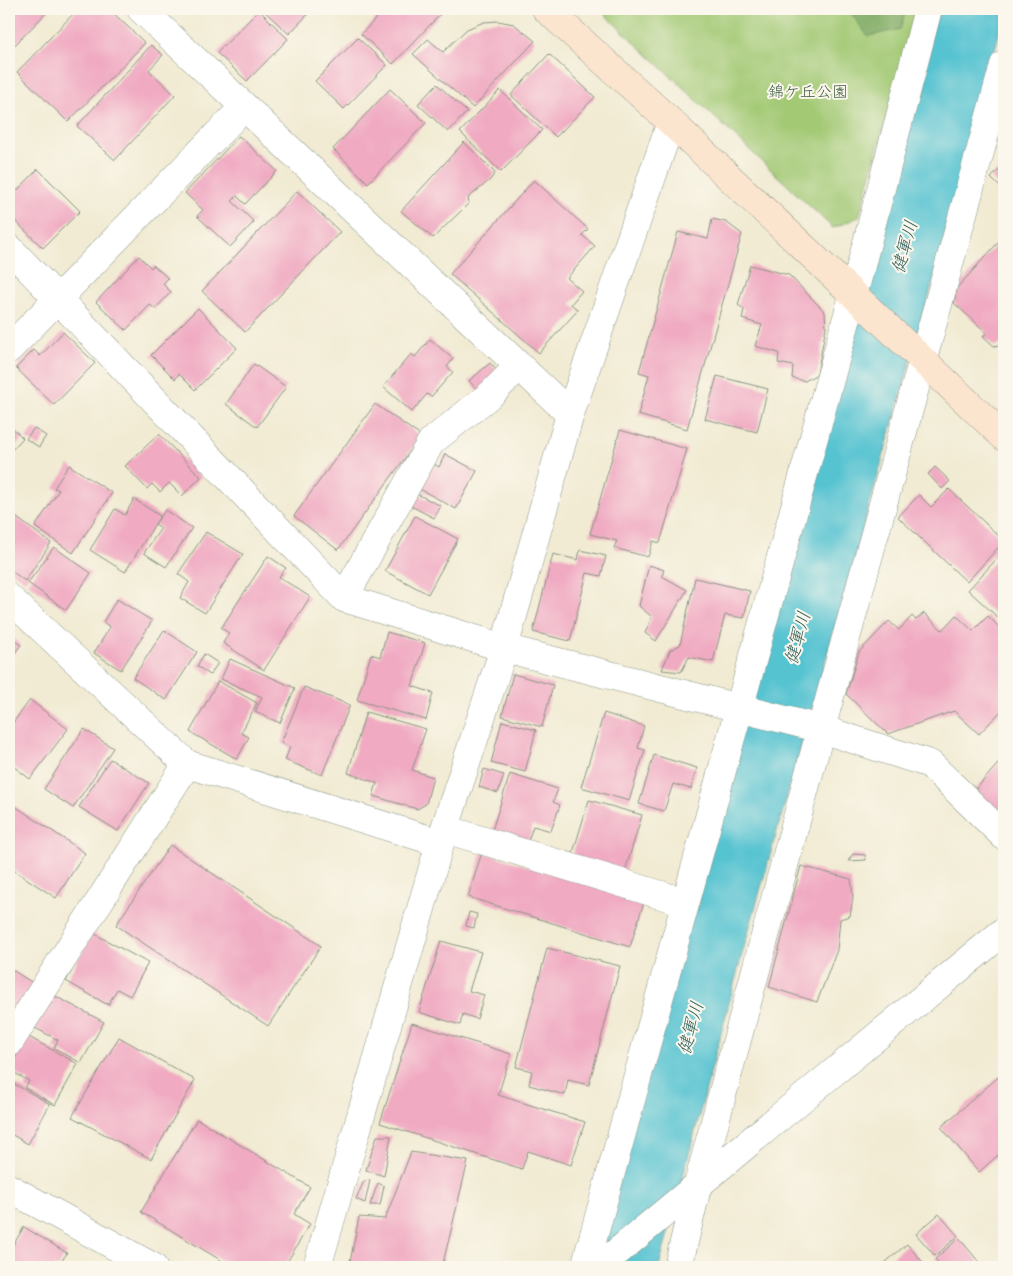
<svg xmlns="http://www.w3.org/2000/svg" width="1013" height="1276" font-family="'Balsamiq Sans','Klee One',sans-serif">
<rect width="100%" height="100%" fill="#fbf7ec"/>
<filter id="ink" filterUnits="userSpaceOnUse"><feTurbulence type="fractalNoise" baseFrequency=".02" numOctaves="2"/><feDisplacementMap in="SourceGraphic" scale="10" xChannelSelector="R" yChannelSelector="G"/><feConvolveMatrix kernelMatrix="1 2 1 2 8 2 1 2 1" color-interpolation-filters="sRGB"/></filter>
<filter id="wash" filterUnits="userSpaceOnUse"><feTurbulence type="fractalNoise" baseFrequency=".0096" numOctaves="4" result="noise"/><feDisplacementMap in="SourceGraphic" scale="20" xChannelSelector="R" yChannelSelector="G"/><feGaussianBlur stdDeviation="1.12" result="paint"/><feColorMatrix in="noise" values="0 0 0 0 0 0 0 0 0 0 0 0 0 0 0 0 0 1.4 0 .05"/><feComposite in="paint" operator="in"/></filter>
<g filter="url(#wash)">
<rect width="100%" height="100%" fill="#f1ebd3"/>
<!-- green -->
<path fill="#a3c974" stroke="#618354" d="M599,9H916L859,217L833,228Z"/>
<!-- forest -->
<path fill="#82ad66" stroke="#50754d" d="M848,9H906L900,29L868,36Z"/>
<!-- water -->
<path fill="#57c3d1" stroke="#3b8082" d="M938,9H1004V15L938,264L741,958L659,1267H594Z"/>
<g id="blocks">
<!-- building -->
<g fill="#f0aac2">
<path d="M9,9H50L9,51Z"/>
<path d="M78,9H109L145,43L68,122L17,72Z"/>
<path d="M262,9H313L289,34Z"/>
<path d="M385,9H445L393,64L361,34Z"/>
<path d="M259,10L288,39L247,81L217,53Z"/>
<path d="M498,21L514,24L535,41L473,108L413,54L428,39L443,52L467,29L484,22Z"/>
<path d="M358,38L387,65L344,109L315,81Z"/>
<path d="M151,45L163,55L149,70L175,95L115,160L77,126Z"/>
<path d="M549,54L595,97L556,137L511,95Z"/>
<path d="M437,84L467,112L448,132L418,104Z"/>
<path d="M390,89L426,123L368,183L333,149Z"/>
<path d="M500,90L542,130L501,172L460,132Z"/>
<path d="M239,136L277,171L245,204L237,196L232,201L254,222L230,247L197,216L203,210L185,193Z"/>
<path d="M464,142L495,173L490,180L468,198L469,203L461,211L433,238L401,211Z"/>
<path d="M1004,164V191L991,178Z"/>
<path d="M38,169L80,211L43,248L9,215V199Z"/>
<path d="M534,180L588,229L582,235L595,246L567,278L582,291L571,304L578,310L539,353L450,274Z"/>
<path d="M297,191L340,232L245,332L202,291Z"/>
<path d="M712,219L726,222L742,234L687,429L638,415L649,375L639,372L678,232L708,239Z"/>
<path d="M1004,236V344L994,346L983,336L987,333L954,303L957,288Z"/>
<path d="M139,256L151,268L153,265L168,278L163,284L171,292L155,309L150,305L126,330L96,302Z"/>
<path d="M750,265L789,275L825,312L826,327L817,374L805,381L792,378L793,366L778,363L779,353L755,346L762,325L742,319L744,309L738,305Z"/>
<path d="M198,308L237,348L195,390L179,374L175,379L151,355Z"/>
<path d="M63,332L95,363L54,405L16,368L34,350L40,356Z"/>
<path d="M430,339L453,359L447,367L453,372L431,397L427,394L412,412L383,387L411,354L415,357Z"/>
<path d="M490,363L501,375L481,394L469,381Z"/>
<path d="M254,364L286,387L257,427L226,404Z"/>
<path d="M717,376L768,389L757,432L705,419Z"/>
<path d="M375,404L421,436L338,550L294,516Z"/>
<path d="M9,425L23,438L9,453Z"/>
<path d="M34,428L46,436L39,447L26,439Z"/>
<path d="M620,430L687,449L660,543L653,541L648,557L614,548L617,541L590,534Z"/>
<path d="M159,434L201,477L182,496L169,483L160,492L152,484L147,489L125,466Z"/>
<path d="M445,454L477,471L456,509L418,488L432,463L439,467Z"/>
<path d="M69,465L112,493L73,553L35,527L59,490L54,488Z"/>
<path d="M935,467L950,481L942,489L928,474Z"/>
<path d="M949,489L1004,541L967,582L898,517L919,495L931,507Z"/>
<path d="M417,494L441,506L434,518L411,506Z"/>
<path d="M134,499L160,516L125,572L90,550L115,509L125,515Z"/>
<path d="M165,510L192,528L166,567L144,553L161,528L155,524Z"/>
<path d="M9,512L51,543L25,581L9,569Z"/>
<path d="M415,516L458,539L428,594L385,571Z"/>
<path d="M206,532L243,554L205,613L180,598L189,582L178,574Z"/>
<path d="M54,547L91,573L66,610L28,583Z"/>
<path d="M580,550L606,556L601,576L587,573L570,641L533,632L553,554L578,560Z"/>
<path d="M1004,551V623L968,590Z"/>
<path d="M268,556L286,568L279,577L310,597L264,670L223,643L229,633L221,628Z"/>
<path d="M649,565L664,570L662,576L687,590L656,641L645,633L652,617L639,606Z"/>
<path d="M695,578L750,591L744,618L725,615L713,662L689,657L681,672L662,670L670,650L680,645Z"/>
<path d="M117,599L152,621L121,670L94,653L110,627L103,622Z"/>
<path d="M924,613L942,630L956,615L973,631L988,616L1004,632V708L979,734L954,711L888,734L846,694L859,652L889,621L899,630L912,616L916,620Z"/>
<path d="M164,630L197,652L166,700L133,678Z"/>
<path d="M387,632L425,643L412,686L433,693L426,720L357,700L371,654L380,657Z"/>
<path d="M9,635L21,645L9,660Z"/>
<path d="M204,654L218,663L210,675L197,666Z"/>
<path d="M230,659L295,688L280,723L255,712L262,697L221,679Z"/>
<path d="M513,674L553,685L542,727L502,716Z"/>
<path d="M218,681L257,703L241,733L249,737L237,759L190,732Z"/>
<path d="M304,687L350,705L322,775L285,760L290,747L281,743Z"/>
<path d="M30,700L68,729L30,779L9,763V728Z"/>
<path d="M366,712L426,729L412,770L433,777L426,804L417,809L373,796L377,783L348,773Z"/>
<path d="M604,713L644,726L638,748L645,750L629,801L581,787Z"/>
<path d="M502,721L536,730L525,772L491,763Z"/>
<path d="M84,729L113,748L73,808L44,789Z"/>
<path d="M654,755L697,768L691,789L673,784L664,811L639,804Z"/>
<path d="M1004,757V819L974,791Z"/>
<path d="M110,759L149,783L118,831L79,807Z"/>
<path d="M484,769L504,775L498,793L479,787Z"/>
<path d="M510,774L558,789L553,802L560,805L551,831L533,826L528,841L492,830Z"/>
<path d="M589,800L642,815L625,871L572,856Z"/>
<path d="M9,802L85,853L56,898L9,867Z"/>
<path d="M170,845L321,946L268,1026L116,925Z"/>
<path d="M482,852L644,902L630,947L468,897Z"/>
<path d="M853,854L865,855L866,860L848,861Z"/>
<path d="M801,866L851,879L853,897L850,916L840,919L837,950L817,1002L769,987Z"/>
<path d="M469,912L477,914L474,928L466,926Z"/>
<path d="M93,933L148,963L130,996L117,989L108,1005L66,981Z"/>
<path d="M441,941L481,952L469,991L484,995L477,1019L463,1014L460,1025L419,1012Z"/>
<path d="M547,948L620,966L589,1085L568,1080L565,1095L529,1085L532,1071L516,1067Z"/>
<path d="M9,968L33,983L9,1023Z"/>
<path d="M53,995L104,1022L81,1063L54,1048L58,1040L35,1028Z"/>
<path d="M412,1023L511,1054L498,1095L585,1122L571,1165L528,1151L522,1169L380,1123Z"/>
<path d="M27,1036L78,1064L55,1105L25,1088L29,1081L9,1070Z"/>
<path d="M119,1037L195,1080L151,1159L72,1117Z"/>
<path d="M1004,1072V1150L979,1172L941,1127Z"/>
<path d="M9,1081L50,1104L28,1144L9,1133Z"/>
<path d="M197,1119L310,1187L294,1214L310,1224L284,1267H232L141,1212Z"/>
<path d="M377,1136H391L384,1176L366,1170Z"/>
<path d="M411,1152L468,1161L442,1267H349L359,1217L385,1219Z"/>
<path d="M370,1180L365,1203L356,1199L364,1181Z"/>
<path d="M378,1183L384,1186L380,1205H370Z"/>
<path d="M939,1214L958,1236L935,1256L916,1234Z"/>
<path d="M24,1227L67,1253L58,1267H9V1252Z"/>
<path d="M959,1238L979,1262L972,1267H942L935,1259Z"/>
<path d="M907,1244L927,1267H880Z"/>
</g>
</g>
</g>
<g filter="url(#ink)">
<use href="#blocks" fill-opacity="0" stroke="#889484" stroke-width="1"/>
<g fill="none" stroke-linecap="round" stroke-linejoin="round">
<defs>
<g id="street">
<path d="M141,9L570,414"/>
<path d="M9,248L344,598L504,648L821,729L930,764L1004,836"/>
<path d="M9,349L244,107"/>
<path d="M9,598L187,764L440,843"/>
<path d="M344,598L431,442L491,394L519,366"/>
<path d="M445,829L684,902"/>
<path d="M9,1043L187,764"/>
<path d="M9,1188L153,1267"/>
<path d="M317,1267L440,843L504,648L570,414L671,122"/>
<path d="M585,1267L853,296L928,9"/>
<path d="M599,1267L1004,931"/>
<path d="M678,1267L697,1188L821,729L1004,65"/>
</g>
<path id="secondary" d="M546,9L671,122L1004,437"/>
</defs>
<!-- street casing -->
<use href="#street" stroke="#889484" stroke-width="29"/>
<!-- secondary casing -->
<use href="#secondary" stroke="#889484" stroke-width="29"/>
<!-- street -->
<use href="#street" stroke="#fff" stroke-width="28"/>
<!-- secondary -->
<use href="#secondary" stroke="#fce5cf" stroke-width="28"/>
</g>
</g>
<g text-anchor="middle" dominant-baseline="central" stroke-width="4" stroke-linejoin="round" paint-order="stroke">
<!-- park labels -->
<g font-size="16" fill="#406044" stroke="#fbf7ec">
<text x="808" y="92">錦ケ丘公園</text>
</g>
<!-- water labels -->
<g font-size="18" font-style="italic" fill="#2d5e5b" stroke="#fbf7ec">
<text transform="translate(905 247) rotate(-75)">健軍川</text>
<text transform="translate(798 638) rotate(-75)">健軍川</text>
<text transform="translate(691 1028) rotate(-75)">健軍川</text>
</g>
</g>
<!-- margin -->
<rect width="1013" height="1276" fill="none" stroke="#fbf7ec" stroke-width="30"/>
</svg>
